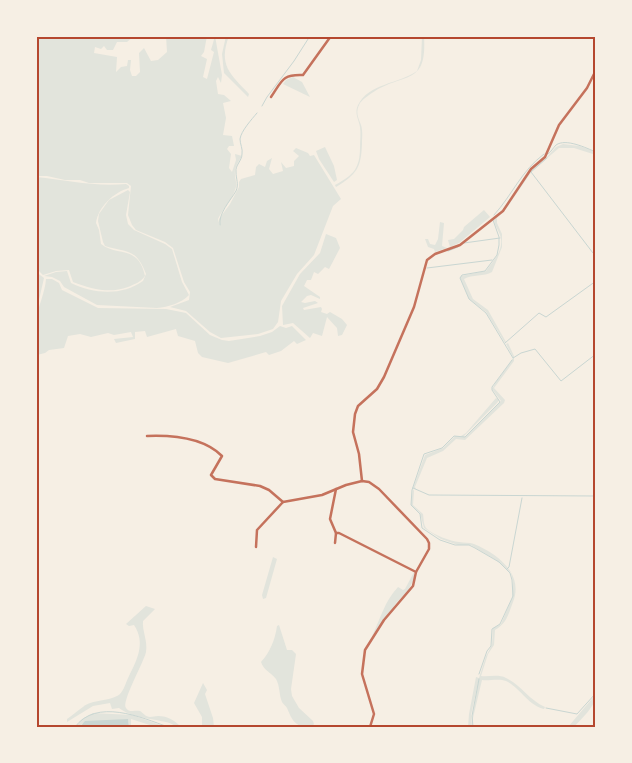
<svg xmlns="http://www.w3.org/2000/svg" width="632" height="763" font-family="Barlow,sans-serif">
<rect width="100%" height="100%" fill="#f6efe4"/>
<!-- green -->
<g fill="#e2e4dc">
<path d="M36,36H134L127,42H117L113,50H107L104,46L101,49L95,47L94,53L117,57L116,72L121,67L127,66L128,60H131L130,70L132,76H136L140,72L139,53L144,48L151,61L158,60L167,52L166,36H207L204,52L201,56L207,59L203,77L207,79L214,52L211,50L215,36L222,75L221,83L218,77L216,81L218,94L224,95L231,101L223,103L226,118L223,135L232,136L234,146H229L227,149L231,154L229,168L232,172L236,160L235,154L242,156C238,163 234,167 235,175C235,179 237,183 236,187C233,199 223,208 218,219L220,226L219,219L230,204L239,187V182L241,179L255,175L256,167L259,164L265,167L267,161L272,158L269,169L273,174L283,171L281,162L286,168L294,166V161L299,156L293,151L296,148L308,153L310,156L314,155L341,199L333,206L314,255L297,274L281,301L278,322L273,329L258,334L221,338L210,332L186,311L170,307L189,300L190,292L184,282L173,248L165,242L136,230L132,225L128,215L131,186L127,183H89L80,180H65L47,176H36Z"/>
<path d="M226,36H229C218,65 230,74 249,94L248,97L224,73L222,54Z"/>
<path d="M422,36H424C427,85 407,72 375,91C369,95 364,98 360,103C355,112 358,117 361,125C363,131 362,138 362,144C361,168 357,174 336,187L335,185C354,175 360,168 360,147C360,140 361,134 360,127C359,120 354,113 358,105C369,83 399,84 417,71L421,60Z"/>
<path d="M293,77L302,82L310,97L283,84L286,80Z"/>
<path d="M563,144L579,146L596,152V155L574,148H559L532,171L508,206L497,218V223L502,234V247L492,272C484,277 472,274 464,279L473,299L488,310L506,342L505,343L486,312L469,299L460,278L461,276L486,271C492,262 503,252 501,239C500,232 495,227 494,220L503,211L531,170L547,157L556,147Z"/>
<path d="M325,147L334,166L337,180L334,182L319,159L316,151Z"/>
<path d="M36,177C66,180 95,187 126,184L129,186V188C114,192 98,207 96,223L99,230L101,244C117,257 138,244 145,276C141,282 135,284 128,287C109,294 92,289 73,282L69,270L56,271L43,275L38,270L36,266Z"/>
<path d="M128,190L130,192L126,215L128,224L134,230L165,244L172,249L182,282L189,295C182,303 168,307 157,308L97,305L64,287L60,281L52,277L44,276L56,272L67,271L71,283C94,294 122,296 143,281L146,274C136,247 126,253 105,246L103,242L98,221L99,214L109,200Z"/>
<path d="M484,210L490,217L459,243L450,247L448,240L454,239L463,230L464,227Z"/>
<path d="M440,222L444,223L442,246L447,248L435,252L434,249L428,247L425,239H428L430,244L435,245L438,239Z"/>
<path d="M326,234L336,238L340,248L329,269L325,267L318,274L314,272L311,280H307L304,286L320,297V299L311,295L307,296L301,302L305,303L315,301L318,303L303,308L304,310L321,307L322,309L321,312L327,314L330,312L342,319L347,325L342,335L338,336L337,328L327,317L322,336L313,333L310,338L293,323L283,325L282,306L300,274L320,253Z"/>
<path d="M36,272L44,278L36,313Z"/>
<path d="M46,279H52L59,283L62,290L98,308L166,309L186,313L210,335L222,340L229,341L260,336L272,332L280,326L286,328L292,326L306,340L297,344L294,341L281,351L269,355L266,352L228,363L202,357L198,353L195,341L178,336L176,329L147,337L145,331L135,332V339L116,343L114,339L133,337L131,332L114,335L108,333L91,337L80,334L68,336L64,348L49,350L45,353L37,355L36,357C36,345 35,332 36,321C38,306 45,293 46,279Z"/>
<path d="M508,343L514,356V361L494,388L505,400L504,403L465,440L456,439L443,451L427,458L415,487L416,489L413,488L425,455L443,448L455,436L465,437L501,401L492,389L496,382L512,360L513,357L506,344Z"/>
<path d="M496,398L499,400L497,403L463,437L461,436L466,433Z"/>
<path d="M413,489L414,491L413,505L423,514C424,519 423,525 427,529C434,535 450,541 459,542C464,543 469,542 474,544C498,554 524,574 513,602C508,615 507,623 495,630L494,645L488,654L481,676C488,677 499,674 506,678C521,685 529,700 545,707L544,709C529,706 520,688 506,681C499,678 489,681 482,680L473,718V727L472,718L479,678L471,715L472,727H468L469,714L476,677L479,678L486,656L492,645L493,628L501,624L512,598L513,582L511,573L496,560L471,545H458L441,539L424,528L420,513L411,505Z"/>
<path d="M273,557L277,559L266,598L263,599L262,595Z"/>
<path d="M414,572V579L408,591L397,602L372,636C381,618 384,602 398,587L403,590L405,589Z"/>
<path d="M146,606L155,609L143,621C142,631 148,641 146,652C144,662 121,702 126,708C129,713 135,710 140,711C143,713 146,717 150,717C153,717 155,716 158,716C168,716 174,720 181,727C175,727 172,723 166,722C153,719 130,717 119,708L112,709L110,703L93,706L67,722V719C73,715 77,711 83,707C92,699 110,702 120,694C124,690 126,682 129,676C137,660 146,643 134,625L129,626L126,624Z"/>
<path d="M279,625L287,650H292L296,654L291,689L292,696L299,708L313,721L314,724L312,727C295,727 293,722 287,708C286,706 283,704 282,702C279,695 280,686 276,679C271,672 264,671 261,662C270,652 275,640 277,626Z"/>
<path d="M203,683L207,690L205,694L213,718L214,727H202V717L194,703Z"/>
<path d="M596,694C596,706 582,718 574,727H568Z"/>
<path d="M93,713L132,715L166,727H156L131,719V727H129L128,719L82,724L80,727H76L82,719Z"/>
</g>
<!-- water -->
<path fill="#c9d6d2" d="M128,719L129,727H87L85,725L80,727L85,721Z"/>
<g fill="none" stroke-linecap="round" stroke-linejoin="round">
<!-- stream -->
<g stroke="#c9d6d2" stroke-width="1">
<path d="M262,106L267,97L294,61L310,36"/>
<path d="M548,154C551,152 553,148 556,145C566,138 586,148 596,152"/>
<path d="M547,158L531,172L593,253L596,251"/>
<path d="M494,215C513,194 521,171 544,154"/>
<path d="M493,220L499,237V245L497,255L485,271L462,275L460,278L469,299L486,313L513,358L521,353L535,349L561,381L596,354"/>
<path d="M220,225C218,214 230,201 236,191C239,184 236,179 236,172C235,165 242,161 242,154C243,149 240,144 240,139C241,131 252,119 257,113"/>
<path d="M464,243L500,238"/>
<path d="M448,251L458,247"/>
<path d="M427,268L492,260"/>
<path d="M505,343L539,313L546,317L596,281"/>
<path d="M413,488L429,495L596,496"/>
<path d="M507,569L509,567L522,498"/>
<path d="M479,674L487,651L491,646L492,629L500,624L513,596L512,580L510,573L499,562L475,548L469,545H455L440,540L422,528L420,514L411,505L412,490L424,454L442,448L454,436L465,437L500,402L492,390V387L512,360"/>
<path d="M546,708L577,714L596,693"/>
<path d="M75,727C96,698 141,717 168,727"/>
<path d="M473,727L472,716L479,679"/>
</g>
<!-- minor -->
<g stroke="#c5725c" stroke-width="2.5">
<path d="M271,97C282,81 282,74 303,75L331,36"/>
<path d="M147,436C172,435 203,437 222,456L211,475L215,479L260,486L269,490L283,502"/>
<path d="M362,481L359,454L353,432L355,414L358,406L377,389L384,377L414,307L427,260L435,254L460,245L503,211L531,169L545,157L559,125L587,88L596,70"/>
<path d="M336,533H339L416,572"/>
<path d="M335,543L336,533L330,519L336,489"/>
<path d="M256,547L257,530L283,502L322,495L346,485L362,481L369,482L379,489L427,539L429,543V549L416,572L413,586L384,620L365,650L362,674L374,714L370,727"/>
</g>
</g>
<!-- border -->
<rect width="632" height="763" fill="none" stroke="#f6efe4" stroke-width="75"/>
<rect x="38" y="38" width="556" height="688" fill="none" stroke="#b5482f" stroke-width="2"/>
</svg>
